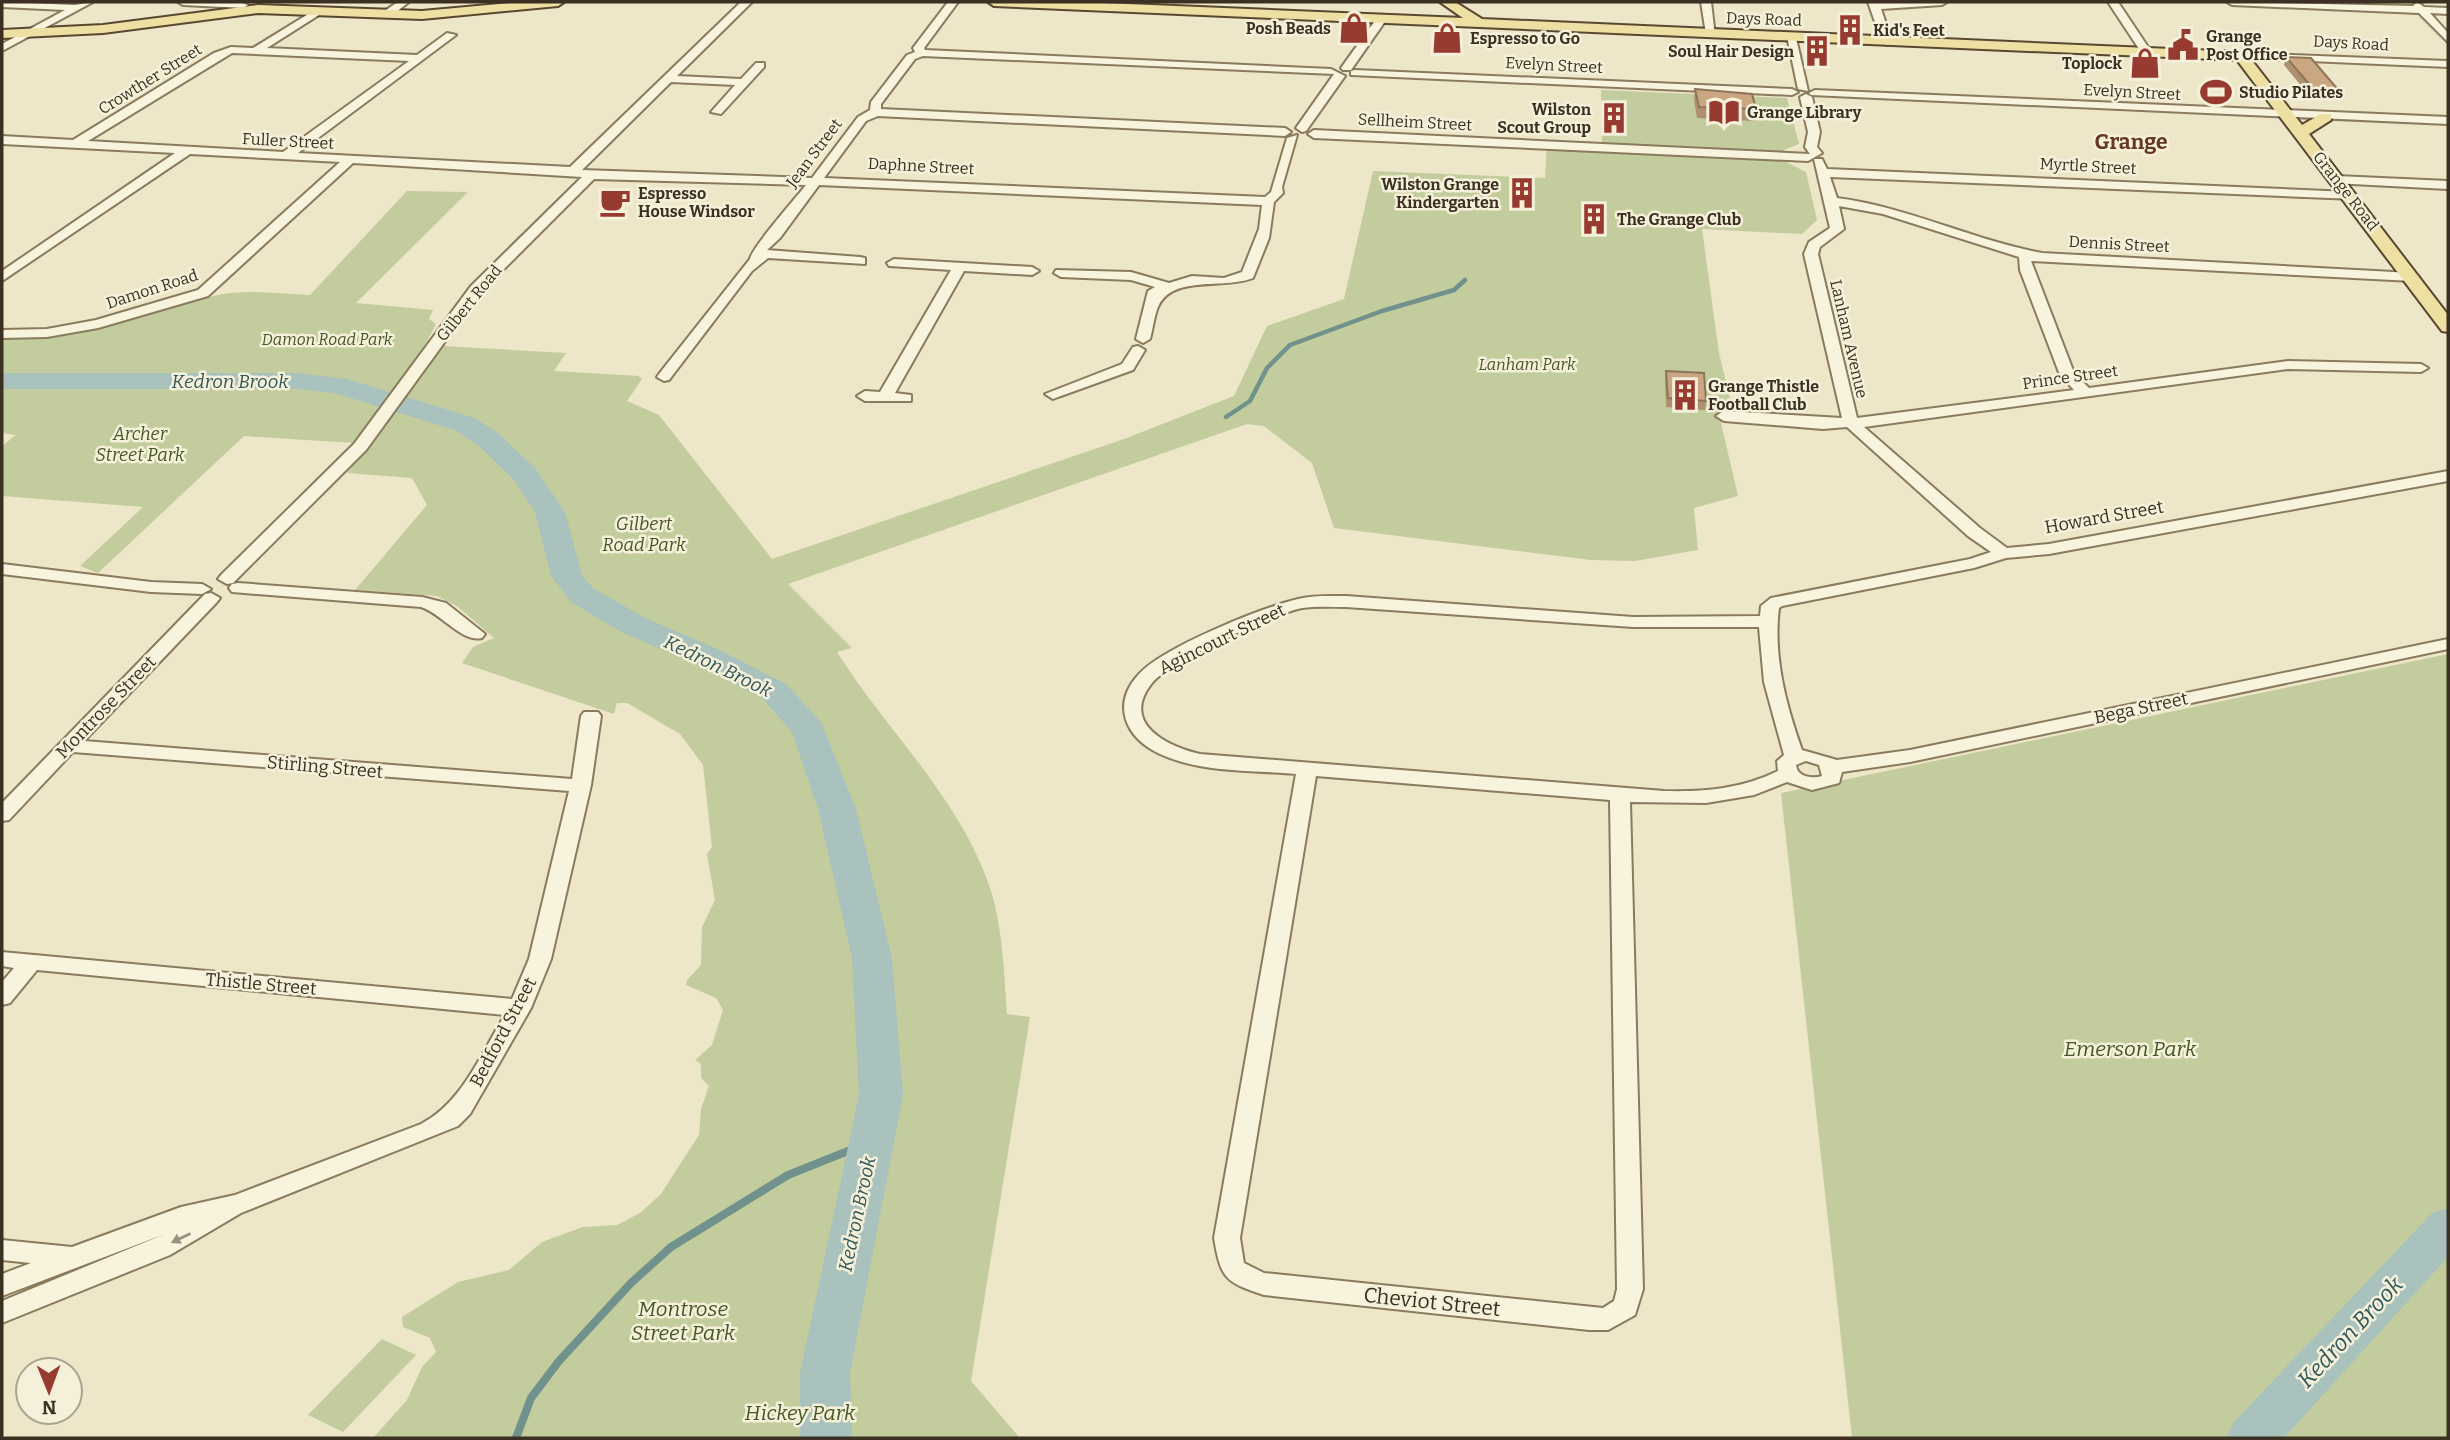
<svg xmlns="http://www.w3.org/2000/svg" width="2450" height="1440" font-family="Bitter,serif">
<rect width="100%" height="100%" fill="#eee6c9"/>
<!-- green -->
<g fill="#c2cc9d">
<path d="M1601,90L1787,98L1799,144L1784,150L1788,163L1806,172L1817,220L1802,234L1702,229L1719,353L1732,407L1721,423L1738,496L1694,508L1698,550L1635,561L1591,560L1334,528L1312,463L1264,426L1247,424L788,584L852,648L837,652C886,730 960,798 990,888C1003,928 1004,973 1007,1014L1030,1017L971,1381L1020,1438H373L407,1400L422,1367L436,1352L430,1338L403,1327L402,1317L458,1282L509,1270L542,1242L583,1227L617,1225L640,1213L661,1194L699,1135L701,1109L709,1086L701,1078V1064L695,1060L712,1045L723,1010L716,998L686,985L687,980L701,965L702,927L715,900L707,854L712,847L703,765L680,734L627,703H617L614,714L462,663L473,647L494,638L457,606L437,596L355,590L427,505L412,478L347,473L370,444L244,436L98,573L80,566L143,507L2,496V446L16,435L2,433V336C82,339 142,309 218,295C247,289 281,294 310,295L407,191L468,192L356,303L433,310L429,319L436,324L425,345L566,353L554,371L639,376L642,379L627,401L659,415L772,559L1124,439L1234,396L1267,326L1344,299L1373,171L1545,178L1547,145L1602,148Z"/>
<path d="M2448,654V1438H1852L1781,793Z"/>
<path d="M382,1339L416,1355L343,1432L308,1415Z"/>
</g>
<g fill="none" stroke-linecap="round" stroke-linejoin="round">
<!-- stream-far1 -->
<path stroke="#70918c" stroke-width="4.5" d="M1226,417L1250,401L1267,368L1290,345L1382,311L1454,290L1465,280"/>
<!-- stream -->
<path stroke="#70918c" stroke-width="8" d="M516,1438L531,1398L559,1361L631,1283L671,1247L788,1175L873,1141"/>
<!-- river -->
<g fill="#aac2bd" fill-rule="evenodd">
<path d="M2,373H297L347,379L475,418L499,434L535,468L565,512L582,575L593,588L645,618L720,650L786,684L821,722L856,809L892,958L903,1095L850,1373L852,1438H800V1373L859,1095L852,958L818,809L792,732L762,698L696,664L621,632L571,602L551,576L535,512L514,480L479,446L455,430L334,393L297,389H2Z"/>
<path d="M2448,1208V1257L2284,1438H2226L2234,1422L2432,1213Z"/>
</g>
<defs>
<g id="minor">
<path d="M2,2L75,5L93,2L2,51V44L65,10L2,7Z"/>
<path d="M178,2H239L248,5L243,8L183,5Z"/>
<path d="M398,2H409L391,16H383V12Z"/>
<path d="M741,2H752L677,76L741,79L756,63H764V67L721,114L711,112L735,85L671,82L582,170L812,178L858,117L870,110L871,102L907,55L915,52L913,48L948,2H958L924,48L925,50L1331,69L1345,76L1306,131L1302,132L1296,128L1334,74L923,56L915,59L881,104V109L1285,128L1291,132L1285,136L878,116L866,121L824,178L1265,197L1271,192L1287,138L1297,135L1282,187L1283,193L1274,202L1269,238L1253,278C1223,290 1173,274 1158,307C1154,316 1153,329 1150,339L1143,343L1136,339L1148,291L1155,287L1131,280L1061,277L1054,273L1056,270L1131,272L1169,283L1192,276L1224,278L1242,272L1259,229L1262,205L819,185L780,238L767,250L860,257L865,258V264L768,258L752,271L669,380L664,381L657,377L659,374L750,259C751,249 794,200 806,185L594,179L481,292L366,450L233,583L227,584L218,579L221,575L354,444L471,286L582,177L353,163L208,296L98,328L47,337L2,338V330L47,329L96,320L198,290L340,162L190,154L2,281V271L175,153L2,144V136L73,140L214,53L231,47L253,48L318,8L323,11L322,13L267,48L417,55L447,33L456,35L298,153L570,167ZM232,53L409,61L283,152L88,141Z"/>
<path d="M1701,2H1711L1715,36L1706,34Z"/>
<path d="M1868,2L1878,3L1947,2L1942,5L1881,9L1892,42L1887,45L1882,42Z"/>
<path d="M2108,2H2118L2152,53L2151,55H2143Z"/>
<path d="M2227,2L2413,6L2417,2L2424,7L2448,8V14L2430,13L2448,33V42L2419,13L2232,5Z"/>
<path d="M1377,18L1386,20L1351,70H1343L1341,68Z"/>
<path d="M1787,36L1796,38L1808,91L1798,89Z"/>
<path d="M2241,53L2448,61V67L2237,58L2236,56Z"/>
<path d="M1355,70L1792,89L1798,92L1792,95L1351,75V71Z"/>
<path d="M1815,90L2448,117V124L1811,95L1809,93Z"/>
<path d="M1806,94L1812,97L1820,132L1817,147L1822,153L1808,161L1314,138L1308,134L1314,130L1810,154L1805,147L1808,132L1800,97Z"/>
<path d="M1814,159H1822L1827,169L2350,192L2354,193V199L1830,177L1837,198C1908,207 1972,240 2042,253L2412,273L2419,277L2412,281L2031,261L2074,373L2089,388L2288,361L2421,364L2428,368L2421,372L2288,369L1864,427L1980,528L2007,548L2049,544L2448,471V481L2049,554L2006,558L1974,568L1782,606L1779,608C1773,657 1786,705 1802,750L1837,760L1910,750L2448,639V649L1910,762L1842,772L1839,783L1812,790L1787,782L1754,795L1706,803L1630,802L1643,1289L1635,1315L1608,1330H1589L1264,1295C1225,1282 1221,1279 1214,1238L1296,774C1252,770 1201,773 1160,754C1125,738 1111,704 1139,674C1164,647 1261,608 1298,599C1313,595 1330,596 1346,596L1633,617L1760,616L1761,606L1771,598L1970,559L1991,552L1968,536L1847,427L1823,429L1724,421L1716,416L1724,411L1842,418L1804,254L1809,242L1830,228ZM1839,206L1883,214L2019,257L2020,270L2060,375L2074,390L1857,418L1818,254L1820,247L1844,229ZM1346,607L1633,627H1759L1764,682L1784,755L1777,761L1778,771C1741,789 1704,792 1664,791L1200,754C1166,746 1120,723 1152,683C1170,661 1273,614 1302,608C1316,606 1331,607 1346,607ZM1806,761L1819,765L1822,776C1812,779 1797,777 1796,765ZM1316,776L1610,800L1617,1289L1614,1301L1603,1308L1264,1273L1244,1263L1240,1238Z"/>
<path d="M2337,176L2448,181V189L2333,183L2331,180Z"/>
<path d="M894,259L1032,267L1039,271L1032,275L964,271L895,393L911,395V401H865L857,396L865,391L880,392L951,270L889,266L887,263Z"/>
<path d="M1138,346L1145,350L1133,370L1058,397L1053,399L1045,394L1122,364L1133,347Z"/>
<path d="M2,564L151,582L202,584L211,589L202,594L151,592L2,574Z"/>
<path d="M238,583L422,597L446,603L485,634L482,638C462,643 441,613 421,607L232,592L229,588L232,584Z"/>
<path d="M211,593L220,598L217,602L84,741L572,779L581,716L584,712H598L601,716L591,785L551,959L531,1008L470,1114L458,1126L241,1213L170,1255L2,1323V1301L165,1234L2,1296V1274L31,1263L2,1260V1240L72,1247L181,1207L235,1195L421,1124C463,1102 481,1053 505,1015L37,970L10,1003L2,1005V982L14,968L2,966V952L512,999L529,959L569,791L73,752L9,820L2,821V803L205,594Z"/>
</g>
<g id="major">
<path d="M520,2H564L558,6L422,19L258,13L103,33L2,38V30L103,25L258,5L422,11Z"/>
<path d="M988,2H1079L1463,18L1440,2H1455L1482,19L2241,52L2246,53L2302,125L2321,114H2331V120L2309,134L2448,315V332L2442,331L2237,60L994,6Z"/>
</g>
</defs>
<!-- minor casing -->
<use href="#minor" stroke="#8a7a5e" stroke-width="4"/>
<!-- major casing -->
<use href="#major" stroke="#584832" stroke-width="4"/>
<!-- minor -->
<use href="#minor" fill="#f8f3dd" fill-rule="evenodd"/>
<!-- major -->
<use href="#major" fill="#eedfa3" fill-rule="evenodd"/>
</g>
<!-- wall -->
<g fill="#ae906f">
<path d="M2286,57L2340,92L2337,100L2312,99L2284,65Z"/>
<path d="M1695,89L1756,109L1754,121L1697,118L1694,100Z"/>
<path d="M1604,104L1626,123L1625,130L1603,129Z"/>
<path d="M1666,371L1706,401L1705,410L1666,407L1665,380Z"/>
</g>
<!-- building -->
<g fill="#caa781" stroke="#8d755a" stroke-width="2">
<path d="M2286,57L2311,58L2340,92L2315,91Z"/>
<path d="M1695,89L1752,94L1756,109L1699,107Z"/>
<path d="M1604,104L1625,105L1626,123L1604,121Z"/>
<path d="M1666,371L1704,373L1706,401L1668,398Z"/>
</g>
<!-- one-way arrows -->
<defs><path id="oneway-solid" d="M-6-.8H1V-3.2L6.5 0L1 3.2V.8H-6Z" transform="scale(1.75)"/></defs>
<use fill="#9a927f" href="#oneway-solid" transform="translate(181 1238) rotate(154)"/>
<!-- icons -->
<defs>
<symbol id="shop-bare" viewBox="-9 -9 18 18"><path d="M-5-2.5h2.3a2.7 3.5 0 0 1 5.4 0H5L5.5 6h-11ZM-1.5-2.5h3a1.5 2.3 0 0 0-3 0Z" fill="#973a30" stroke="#f5f0d9" stroke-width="2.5" paint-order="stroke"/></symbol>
<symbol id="building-bare" viewBox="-9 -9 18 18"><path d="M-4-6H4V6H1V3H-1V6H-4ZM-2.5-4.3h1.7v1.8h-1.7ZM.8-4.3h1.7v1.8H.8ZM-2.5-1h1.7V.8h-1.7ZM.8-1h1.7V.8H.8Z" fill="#973a30" stroke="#f5f0d9" stroke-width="2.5" paint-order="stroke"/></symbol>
<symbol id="civic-bare" viewBox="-9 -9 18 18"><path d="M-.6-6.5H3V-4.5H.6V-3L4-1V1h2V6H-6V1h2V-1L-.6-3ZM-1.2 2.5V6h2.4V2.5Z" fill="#973a30" stroke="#f5f0d9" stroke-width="2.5" paint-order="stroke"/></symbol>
<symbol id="stadium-bare" viewBox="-9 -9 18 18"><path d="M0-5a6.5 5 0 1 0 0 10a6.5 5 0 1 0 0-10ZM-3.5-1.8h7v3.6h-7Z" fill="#973a30" stroke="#f5f0d9" stroke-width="2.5" paint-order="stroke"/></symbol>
<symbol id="library-bare" viewBox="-9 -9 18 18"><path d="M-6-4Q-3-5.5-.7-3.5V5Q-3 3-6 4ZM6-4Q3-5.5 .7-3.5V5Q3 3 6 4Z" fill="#973a30" stroke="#f5f0d9" stroke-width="2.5" paint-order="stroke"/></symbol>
<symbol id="cafe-bare" viewBox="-9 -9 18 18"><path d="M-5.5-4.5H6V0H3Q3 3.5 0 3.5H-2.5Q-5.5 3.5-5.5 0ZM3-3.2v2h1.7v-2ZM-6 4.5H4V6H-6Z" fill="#973a30" stroke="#f5f0d9" stroke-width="2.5" paint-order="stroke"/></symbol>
</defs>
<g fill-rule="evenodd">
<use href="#shop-bare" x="1332" y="6" width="44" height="44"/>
<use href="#building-bare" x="1828" y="8" width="44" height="44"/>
<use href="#shop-bare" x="1425" y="16" width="44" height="44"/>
<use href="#civic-bare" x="2161" y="23" width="44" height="44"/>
<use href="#building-bare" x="1795" y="29" width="44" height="44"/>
<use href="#shop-bare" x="2123" y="41" width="44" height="44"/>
<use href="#stadium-bare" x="2194" y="70" width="44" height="44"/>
<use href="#library-bare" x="1702" y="90" width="44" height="44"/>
<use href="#building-bare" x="1592" y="96" width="44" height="44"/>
<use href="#building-bare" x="1500" y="171" width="44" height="44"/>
<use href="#cafe-bare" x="593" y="180" width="44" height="44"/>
<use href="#building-bare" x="1572" y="197" width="44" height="44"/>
<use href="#building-bare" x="1663" y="373" width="44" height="44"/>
</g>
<g text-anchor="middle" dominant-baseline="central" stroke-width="5" stroke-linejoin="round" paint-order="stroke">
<!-- far-street labels -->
<g font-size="16" fill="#3b3021" stroke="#f5f0d9">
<text transform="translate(1764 19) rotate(2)">Days Road</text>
<text transform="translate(2351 43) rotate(3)">Days Road</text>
<text transform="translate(1554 65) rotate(3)">Evelyn Street</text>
<text transform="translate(150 79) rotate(-32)">Crowther Street</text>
<text transform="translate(2132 92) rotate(3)">Evelyn Street</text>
<text transform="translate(1415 122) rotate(3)">Sellheim Street</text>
<text transform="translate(288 141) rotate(3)">Fuller Street</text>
<text transform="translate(814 153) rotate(-53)">Jean Street</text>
<text transform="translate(921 166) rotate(3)">Daphne Street</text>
<text transform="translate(2088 166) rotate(3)">Myrtle Street</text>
<text transform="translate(2346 191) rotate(52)">Grange Road</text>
<text transform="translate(2119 244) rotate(3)">Dennis Street</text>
<text transform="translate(152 289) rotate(-18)">Damon Road</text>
<text transform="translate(469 303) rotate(-51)">Gilbert Road</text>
<text transform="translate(1849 339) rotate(77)">Lanham Avenue</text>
<text transform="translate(2070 377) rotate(-8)">Prince Street</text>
</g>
<!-- far-poi labels -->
<g font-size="16" font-weight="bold" fill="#3b3021" stroke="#f5f0d9" text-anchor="start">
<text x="1331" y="28" text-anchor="end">Posh Beads</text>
<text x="1873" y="30">Kid's Feet</text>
<text x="2206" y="36">Grange<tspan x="2206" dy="18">Post Office</tspan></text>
<text x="1470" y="38">Espresso to Go</text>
<text x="1794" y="51" text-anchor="end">Soul Hair Design</text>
<text x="2122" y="63" text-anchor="end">Toplock</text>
<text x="2239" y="92">Studio Pilates</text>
<text x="1591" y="109" text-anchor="end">Wilston<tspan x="1591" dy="18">Scout Group</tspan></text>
<text x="1747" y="112">Grange Library</text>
<text x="1499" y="184" text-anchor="end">Wilston Grange<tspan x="1499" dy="18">Kindergarten</tspan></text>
<text x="638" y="193">Espresso<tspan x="638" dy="18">House Windsor</tspan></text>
<text x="1617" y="219">The Grange Club</text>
<text x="1708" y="386">Grange Thistle<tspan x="1708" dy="18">Football Club</tspan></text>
</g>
<!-- far-park labels -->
<g font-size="16" font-style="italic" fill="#465728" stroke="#f5f0d9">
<text x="327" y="339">Damon Road Park</text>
<text x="1527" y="364">Lanham Park</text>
</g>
<!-- park labels -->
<g font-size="18" font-style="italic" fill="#465728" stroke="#f5f0d9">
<text x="140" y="434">Archer<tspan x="140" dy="21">Street Park</tspan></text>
<text x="644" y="524">Gilbert<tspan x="644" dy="21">Road Park</tspan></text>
</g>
<!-- street labels -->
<g font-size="18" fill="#3b3021" stroke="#f5f0d9">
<text transform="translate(2104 517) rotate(-10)">Howard Street</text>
<text transform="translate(1222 639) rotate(-26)">Agincourt Street</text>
<text transform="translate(106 707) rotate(-46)">Montrose Street</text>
<text transform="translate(2141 708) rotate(-12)">Bega Street</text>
<text transform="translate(325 767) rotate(5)">Stirling Street</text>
<text transform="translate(261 984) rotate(5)">Thistle Street</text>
<text transform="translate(503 1032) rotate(-62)">Bedford Street</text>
</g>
<!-- water labels -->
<g font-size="19" font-style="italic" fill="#31585a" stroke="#f5f0d9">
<text x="230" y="381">Kedron Brook</text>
<text transform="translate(718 666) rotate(26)">Kedron Brook</text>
<text transform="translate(857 1214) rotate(-78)">Kedron Brook</text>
</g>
<!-- far-district labels -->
<g font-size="21" font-weight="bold" fill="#663722" stroke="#f5f0d9">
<text x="2131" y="142">Grange</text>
</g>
<!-- near-park labels -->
<g font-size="21" font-style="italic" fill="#465728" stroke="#f5f0d9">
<text x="2130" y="1049">Emerson Park</text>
<text x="683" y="1309">Montrose<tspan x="683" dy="24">Street Park</tspan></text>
<text x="800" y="1413">Hickey Park</text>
</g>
<!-- near-street labels -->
<g font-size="21" fill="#3b3021" stroke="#f5f0d9">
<text transform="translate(1432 1302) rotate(6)">Cheviot Street</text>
</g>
<!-- near-water labels -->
<g font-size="23" font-style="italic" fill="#31585a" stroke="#f5f0d9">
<text transform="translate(2350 1332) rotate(-47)">Kedron Brook</text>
</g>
</g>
<!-- border -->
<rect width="2450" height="1440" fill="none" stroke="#3b3021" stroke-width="7"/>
<!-- north arrow -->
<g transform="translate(49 1391) rotate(179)"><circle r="33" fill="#f5f0d9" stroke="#aba38f" stroke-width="2"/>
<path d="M0-5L12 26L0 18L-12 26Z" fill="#973a30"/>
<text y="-10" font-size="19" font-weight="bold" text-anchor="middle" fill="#3b3021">N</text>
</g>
</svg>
